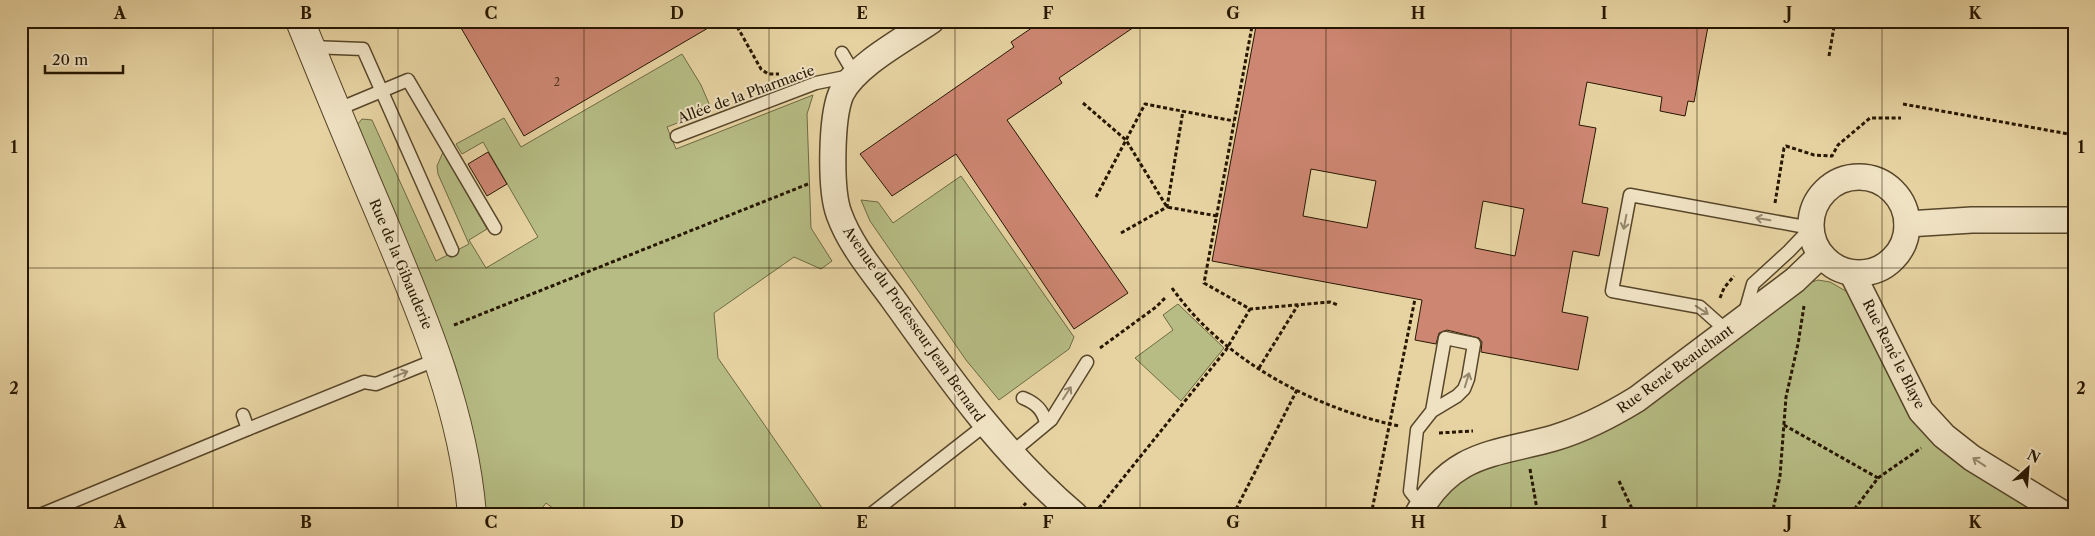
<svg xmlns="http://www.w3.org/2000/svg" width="2095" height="536" font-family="'Libre Caslon Text',serif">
<rect width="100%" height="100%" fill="#e7d3a2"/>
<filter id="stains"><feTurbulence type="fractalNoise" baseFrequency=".004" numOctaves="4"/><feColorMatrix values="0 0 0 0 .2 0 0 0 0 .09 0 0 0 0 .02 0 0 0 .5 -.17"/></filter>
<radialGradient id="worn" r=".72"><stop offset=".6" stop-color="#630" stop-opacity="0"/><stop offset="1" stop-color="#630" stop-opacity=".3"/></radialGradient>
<!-- green -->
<g fill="#b6bc84" stroke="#6e6a42">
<path d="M682,54L701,85L710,106L703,113L667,127L676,149L813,95L807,114L811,228L832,261L821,269L794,257L714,313L718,358L827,515H562L546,503L537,515H485L456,375L457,371L442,330H440L357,125L362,119L372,120L436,261L469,244L438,174L437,166L443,152L487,229L469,240L486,268L538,237L483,142L462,154L456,144L504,118L521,147Z"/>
<path d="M961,176L1074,337L1069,349L999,400L966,360L870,221L861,200L878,202L893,223Z"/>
<path d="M1818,280L1830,282L1851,294L1918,424L2050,515H1432C1465,457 1511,466 1566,447C1598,435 1626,421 1654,402L1809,283Z"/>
<path d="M1178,304L1224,348L1181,401L1135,358L1173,330L1163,315Z"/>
</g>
<!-- building -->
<g fill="#cd8672" stroke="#271701" fill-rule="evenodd">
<path d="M457,21H720L524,136Z"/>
<path d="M1042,21H1143L1059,78L1062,83L1007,120L1128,293L1074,329L956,154L892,196L860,154L1014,47L1011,42Z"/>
<path d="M1257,21H1709L1694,102L1688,101L1685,116L1660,111L1662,97L1587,82L1579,125L1596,128L1582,203L1608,208L1599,256L1573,251L1562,312L1588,317L1578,370L1481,352L1482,342L1479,338L1447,330L1439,333L1436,344L1415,340L1422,300L1212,261ZM1311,169L1376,181L1367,228L1303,216ZM1483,201L1524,209L1515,256L1475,248Z"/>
<path d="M488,152L507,184L487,196L468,164Z"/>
</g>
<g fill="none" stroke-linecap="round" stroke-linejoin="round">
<defs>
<g id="service">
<path d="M311,47L363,49L452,250"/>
<path d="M336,110L408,80L495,228"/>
<path d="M677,136L816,83L855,75L842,53"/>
<path d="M1744,316L1753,284L1789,251L1811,228"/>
<path d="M1727,331L1700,307L1612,291L1630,195L1811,228"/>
<path d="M1023,398C1036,403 1043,410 1046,423"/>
<path d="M243,415L248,429L364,382L376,384L438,359"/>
<path d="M1010,454L1051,420L1087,362"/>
<path d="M1422,506L1410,491L1417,430L1432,411L1457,396L1464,389L1468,379L1474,344L1445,338L1432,411"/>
<path d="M40,515L248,429"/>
<path d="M870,515L985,425"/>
</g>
<g id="minor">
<path d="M931,21C905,39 855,65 841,94C831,118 830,190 839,214C850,245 874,273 893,299C950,379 1000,451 1075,515"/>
<circle cx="1859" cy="225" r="48"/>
<path d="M1907,224L1972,220H2074"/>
<path d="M1852,273L1921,411L1944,436L1972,458L2065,515"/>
<path d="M1417,515C1452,452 1493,455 1554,438C1584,429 1611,415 1637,399L1795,280L1821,255"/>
</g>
<path id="tertiary" d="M300,21C328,90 357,160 386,228C425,321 464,413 472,515"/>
</defs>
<!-- service casing -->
<use href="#service" stroke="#574629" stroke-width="15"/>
<!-- minor casing -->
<use href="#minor" stroke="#574629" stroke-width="28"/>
<!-- tertiary casing -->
<use href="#tertiary" stroke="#574629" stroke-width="30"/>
<!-- path -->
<g stroke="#271701" stroke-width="3" stroke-dasharray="4 2.5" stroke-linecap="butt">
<path d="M734,21L761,69L768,74H779"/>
<path d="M1253,21L1204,283L1250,309L1330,302L1338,305"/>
<path d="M1829,56L1835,21"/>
<path d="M1083,103L1126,140L1167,207L1217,216"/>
<path d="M1903,104L2074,135"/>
<path d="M1096,197L1145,104L1234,121"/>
<path d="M1775,203L1784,148L1786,146L1814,155L1832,156L1838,145L1870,118H1901"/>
<path d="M1121,233L1167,207L1183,111"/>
<path d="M1172,288C1223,360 1313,408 1399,426"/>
<path d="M1720,298L1724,288L1734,276"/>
<path d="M454,325L808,184"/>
<path d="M1100,348L1156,307L1165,298"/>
<path d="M1259,368L1298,305"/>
<path d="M1784,425L1878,478L1850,515"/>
<path d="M1439,433L1473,431"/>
<path d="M1530,469L1538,515"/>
<path d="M1878,478L1921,448"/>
<path d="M1619,481L1635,515"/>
<path d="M1099,508L1226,350L1250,309"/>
<path d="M1015,515L1026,503"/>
<path d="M1233,515L1297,390"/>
<path d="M1371,515L1415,299"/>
<path d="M1772,515L1780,476L1786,397L1798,344L1804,306"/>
</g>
<!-- service -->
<use href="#service" stroke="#efe2c3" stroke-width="12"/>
<!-- minor -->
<use href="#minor" stroke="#efe2c3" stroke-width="25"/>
<!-- tertiary -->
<use href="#tertiary" stroke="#efe2c3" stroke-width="28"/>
</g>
<!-- one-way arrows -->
<defs><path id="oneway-shaft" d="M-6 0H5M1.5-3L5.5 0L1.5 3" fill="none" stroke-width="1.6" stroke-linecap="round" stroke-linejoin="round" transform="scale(1.25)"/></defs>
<g stroke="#95876c">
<use href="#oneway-shaft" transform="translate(1763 219) rotate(-170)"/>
<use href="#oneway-shaft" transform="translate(1625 222) rotate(101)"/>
<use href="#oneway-shaft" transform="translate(1702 310) rotate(33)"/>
<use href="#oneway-shaft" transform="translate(401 374) rotate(-22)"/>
<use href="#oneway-shaft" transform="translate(1467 380) rotate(-73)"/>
<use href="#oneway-shaft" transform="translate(1067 393) rotate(-57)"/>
<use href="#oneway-shaft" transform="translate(1979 462) rotate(-146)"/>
</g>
<!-- grid -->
<path fill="none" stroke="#271701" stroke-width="1" stroke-opacity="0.55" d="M213,21V515M398,21V515M584,21V515M769,21V515M955,21V515M1140,21V515M1326,21V515M1511,21V515M1697,21V515M1882,21V515M21,268H2074"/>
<g text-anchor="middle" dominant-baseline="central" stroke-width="4" stroke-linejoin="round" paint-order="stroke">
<!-- number labels -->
<g font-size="11" fill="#50331d">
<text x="557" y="82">2</text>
</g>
<!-- street labels -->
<g font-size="14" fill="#271701" stroke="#efe2c3">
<text transform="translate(746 94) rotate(-20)">Allée de la Pharmacie</text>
<text transform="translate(401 264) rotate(67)">Rue de la Gibauderie</text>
<text transform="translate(914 324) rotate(55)">Avenue du Professeur Jean Bernard</text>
<text transform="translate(1894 354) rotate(63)">Rue René le Blaye</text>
<text transform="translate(1675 369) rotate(-36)">Rue René Beauchant</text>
</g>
</g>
<!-- margin -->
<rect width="2095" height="536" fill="none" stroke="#e7d3a2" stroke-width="55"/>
<!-- north arrow -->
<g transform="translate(2028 468) rotate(26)" stroke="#efe2c3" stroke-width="4" paint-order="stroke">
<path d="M0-4L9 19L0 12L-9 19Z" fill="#271701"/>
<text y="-8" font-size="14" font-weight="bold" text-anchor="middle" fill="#271701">N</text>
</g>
<!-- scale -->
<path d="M45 65v8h78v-8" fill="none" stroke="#271701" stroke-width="2.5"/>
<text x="52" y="65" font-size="15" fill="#271701" stroke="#efe2c3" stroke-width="4" paint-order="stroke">20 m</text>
<rect x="28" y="28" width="2040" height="480" fill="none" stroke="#271701" stroke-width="2"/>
<g font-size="16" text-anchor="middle" font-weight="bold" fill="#271701">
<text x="120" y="19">A</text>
<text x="306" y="19">B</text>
<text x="491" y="19">C</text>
<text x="677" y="19">D</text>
<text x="862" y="19">E</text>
<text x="1048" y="19">F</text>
<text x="1233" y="19">G</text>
<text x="1418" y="19">H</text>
<text x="1604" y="19">I</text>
<text x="1789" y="19">J</text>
<text x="1975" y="19">K</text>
<text x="14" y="153">1</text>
<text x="2081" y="153">1</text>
<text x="14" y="394">2</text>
<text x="2081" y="394">2</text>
<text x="120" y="528">A</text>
<text x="306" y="528">B</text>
<text x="491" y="528">C</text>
<text x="677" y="528">D</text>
<text x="862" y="528">E</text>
<text x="1048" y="528">F</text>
<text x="1233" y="528">G</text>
<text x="1418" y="528">H</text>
<text x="1604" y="528">I</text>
<text x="1789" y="528">J</text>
<text x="1975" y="528">K</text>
</g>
<rect width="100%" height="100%" filter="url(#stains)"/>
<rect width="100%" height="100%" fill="url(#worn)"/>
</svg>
